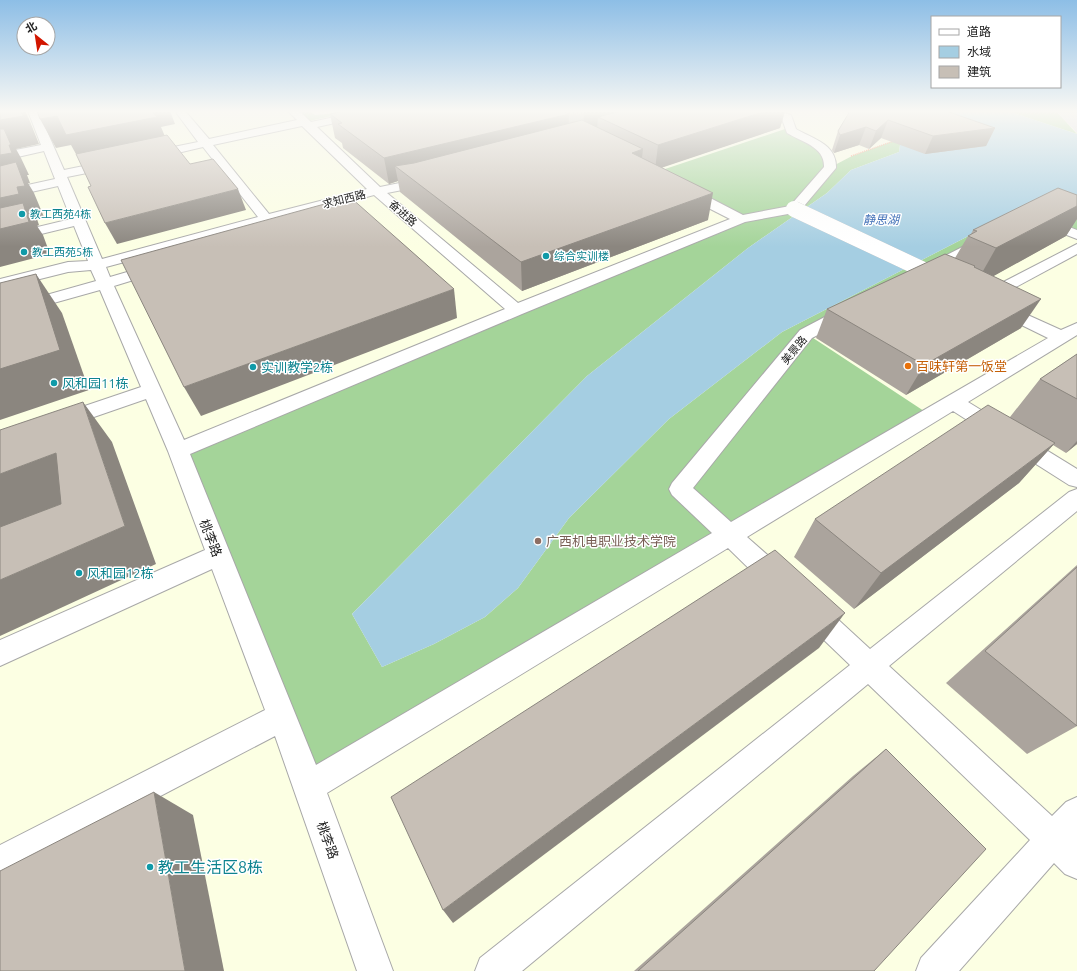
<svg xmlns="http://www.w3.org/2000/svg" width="1077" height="971" font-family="Ubuntu,'Noto Sans SC',sans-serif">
<rect width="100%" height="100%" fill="#f2efe7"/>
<!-- education -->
<rect fill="#fcffe3" x="0" y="111" width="1077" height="860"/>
<!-- forest -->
<g fill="#a4d499">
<path d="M293,111H310L315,115L356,111L304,122Z"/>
<path d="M932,111H948L958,115L900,145L899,152L851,170L827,193L748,248L587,376L352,614L382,667L434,644L485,617L518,588L569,518L669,419L782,332L1015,212L1077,195V235L1030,216L807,334L930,415L309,786L178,451L741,219L650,174L788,128L822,148L831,167L852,156L934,126Z"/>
<path d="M1008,111H1056L1077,134Z"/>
</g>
<!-- plaza -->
<path fill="#dcdbe8" d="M1056,111H1077V133Z"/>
<!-- water -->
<path fill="#a5cee2" d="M948,111H1008L1077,134V195L1015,212L782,332L669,419L569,518L518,588L485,617L434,644L382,667L352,614L587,376L748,248L827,193L851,170L899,152L900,145L958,115Z"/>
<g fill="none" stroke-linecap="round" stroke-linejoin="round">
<defs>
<g id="minor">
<path d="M28,111H38L64,170L113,160L119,164L117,167L67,177L102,259L258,217L203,147L148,160L144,159L142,156L144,153L198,142L175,111H185L209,139L297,120L288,111H299L311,122L363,111H381L380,113L317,127L380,187L429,177L433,178L435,181L433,184L387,193L518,303L730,219L679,193L678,190L679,187H689L743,215L790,206L824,167C825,147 802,142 787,133L782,119L766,113L765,111H779L791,115L796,129C813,139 837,144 836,168L799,212L745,222L522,314L190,454L316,765L712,533L672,495L669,489L672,483L800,330L840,309L846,308L852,309L854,313L852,317L812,338L693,488L731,522L1048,338L993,311L991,307L993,303L999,302L1061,330L1077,323V335L968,402L1077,469V487L1069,485L953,411L747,537L788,573L791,581L788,589L779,592L770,589L728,548L327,793L393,971H357L275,736L0,880V845L265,710L212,569L0,666V640L205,550L168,451L146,399L62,428L55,426L52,421L55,416L141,387L100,290L0,318V308L96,281L91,270L68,272L0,289V279L68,262L88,261L74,226L0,244V236L71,219L58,186L0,199V191L55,179L44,151L0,161V153L41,145ZM302,126L367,189L269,214L213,145ZM374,195L505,309L184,440L114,286L163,271L166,268L163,265L158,263L110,277L106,267Z"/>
<path d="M1041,216L1077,230V239L1036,223L1034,220L1036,217Z"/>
<path d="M984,236L989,237L991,240L989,243L931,274H921L918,271L921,268Z"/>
<path d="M1077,244V254L990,301L984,303L978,301L976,298L978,295Z"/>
<path d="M1077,489V511L889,666L1052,816L1066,802L1077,797V879L1065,874L1054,863L959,971H916L921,958L1030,840L868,684L522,971H475L480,958L850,665L801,618L797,610L801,602L810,599L819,602L870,649L1069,492Z"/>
</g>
</defs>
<!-- minor casing -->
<use href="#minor" stroke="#a8a8a8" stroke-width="2"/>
<!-- path -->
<path stroke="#ff8a6b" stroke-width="1.5" stroke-dasharray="1 1" stroke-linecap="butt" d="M851,156L894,141"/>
<!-- minor -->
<use href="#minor" fill="#fff" fill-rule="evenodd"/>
<defs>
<path id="minor-bridge" d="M794,209L930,273"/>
</defs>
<!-- minor-bridge casing -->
<use href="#minor-bridge" stroke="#a8a8a8" stroke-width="16" stroke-linecap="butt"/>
<!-- minor-bridge -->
<use href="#minor-bridge" stroke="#fff" stroke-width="16"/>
</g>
<!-- wall -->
<g fill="#aba49d">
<path d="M344,111H785L780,128L662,167L708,220L522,291L400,192L398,181L389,184L343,148L342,143L335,138L330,114Z"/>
<path d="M850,111L995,128L986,146L925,154L881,138L869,149L859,145L834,153L832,150L838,131Z"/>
<path d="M1077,195V219L1066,236L993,276L1021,328L906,395L816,338L827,309L955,258L968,236L971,234L973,230Z"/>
<path d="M1077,354V444L1066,453L1053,445L1019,483L854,609L794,557L815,519L1010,417L1040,379Z"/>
<path d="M1077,565V726L1027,754L946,683Z"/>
<path d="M886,749L874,971H634L853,776Z"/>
</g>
<!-- shaded-wall -->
<g fill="#8b867f">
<path d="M0,111H25L29,119L39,144L16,149L21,158L29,175H27L30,183H28L34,193L44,217L37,219L39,225L37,226L43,235L50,254L0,267Z"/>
<path d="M148,111H170L175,124L161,127L169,146L82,165L71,145L56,148L40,119L57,116Z"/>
<path d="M584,111H671L598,117L597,130L583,133Z"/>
<path d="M766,111H785L780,128L655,170L658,145Z"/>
<path d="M569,114L568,138L395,166L398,181L389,184L384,158Z"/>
<path d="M888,120L881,138L869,149L876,131Z"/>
<path d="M866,127L859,145L834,153L840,135Z"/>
<path d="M995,128L986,146L925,154L933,136Z"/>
<path d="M643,149L640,175L632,153Z"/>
<path d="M238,189L246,210L117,244L105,223Z"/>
<path d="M713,193L708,220L522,291L521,262Z"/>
<path d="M1077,206V219L1066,236L974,287L996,248Z"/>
<path d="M36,274L62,313L89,390L0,420V369Z"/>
<path d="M454,289L457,318L201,416L184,387Z"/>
<path d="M1041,299L1021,328L906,395L924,365Z"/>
<path d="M83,402L112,442L156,564L0,636V580L125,526Z"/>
<path d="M1077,441V444L1066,453Z"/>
<path d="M1055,443L1019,483L854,609L881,573Z"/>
<path d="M56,453L89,493L0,528V474Z"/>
<path d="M845,613L819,648L453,923L443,910Z"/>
<path d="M154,792L193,815L224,971H185Z"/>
</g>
<!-- building -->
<g fill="#c7bfb6" stroke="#8b867f">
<path d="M0,111H21L23,116L0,120Z"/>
<path d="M37,111H152L157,117L66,135L57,116L40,119Z"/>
<path d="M344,111H562L569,114L384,158L338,124L342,123L330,114Z"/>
<path d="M621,111H766L658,145L598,117Z"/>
<path d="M850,111H946L995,128L933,136L888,120L876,131L866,127L840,135L838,131Z"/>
<path d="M582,120L643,149L632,153L713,193L521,262L395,166L414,163Z"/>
<path d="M0,129H4L11,145H9L12,153L0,155Z"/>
<path d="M167,135L190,164L213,159L238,189L105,223L88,187L91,186L76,154Z"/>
<path d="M16,162L25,186L17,187L19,194L0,198V166Z"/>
<path d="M1058,188L1077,195V206L996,248L968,236L977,231L973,230Z"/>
<path d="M350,197L454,289L184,387L121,260Z"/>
<path d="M23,203L29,222L0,229V208Z"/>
<path d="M945,254L975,266L974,267L1041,299L924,365L827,309Z"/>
<path d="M36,274L60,350L0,369V283Z"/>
<path d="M1077,354V399L1040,379Z"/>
<path d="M83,402L125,526L0,580V527L61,504L56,453L0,474V430Z"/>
<path d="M988,405L1055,443L881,573L815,519Z"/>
<path d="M775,550L845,613L443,910L391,797Z"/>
<path d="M1077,567V726L985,651Z"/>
<path d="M886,749L986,849L874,971H638Z"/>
<path d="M154,792L185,971H0V871Z"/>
</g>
<!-- sky -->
<linearGradient id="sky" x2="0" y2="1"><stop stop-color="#8dbee6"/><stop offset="0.45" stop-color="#f9f8f4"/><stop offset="1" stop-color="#f9f8f4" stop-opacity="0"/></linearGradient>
<rect width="1077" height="247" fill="url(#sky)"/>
<!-- markers -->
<g fill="#0f9aa8" stroke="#fff" stroke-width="1.5">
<circle cx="22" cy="214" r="4"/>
<circle cx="24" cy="252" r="4"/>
<circle cx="546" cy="256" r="4"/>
<circle cx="253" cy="367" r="4"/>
<circle cx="54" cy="383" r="4"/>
<circle cx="79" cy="573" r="4"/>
<circle cx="150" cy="867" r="4"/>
</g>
<circle fill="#e8710a" stroke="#fff" stroke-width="1.5" cx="908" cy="366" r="4"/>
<circle fill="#8d6e63" stroke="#fff" stroke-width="1.5" cx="538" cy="541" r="4"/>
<g text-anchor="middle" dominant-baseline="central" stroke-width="3" stroke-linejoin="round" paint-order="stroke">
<!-- far-street labels -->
<g font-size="11" fill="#212121" stroke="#fff">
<text transform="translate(344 199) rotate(-14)">求知西路</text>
<text transform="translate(403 213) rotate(41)">奋进路</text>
<text transform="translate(794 350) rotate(-50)">美景路</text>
</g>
<!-- far-culture labels -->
<g font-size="11" fill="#0d838f" stroke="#fff" text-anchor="start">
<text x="30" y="214">教工西苑4栋</text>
<text x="32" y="252">教工西苑5栋</text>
<text x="554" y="256">综合实训楼</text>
</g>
<!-- far-water labels -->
<g font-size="12" font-style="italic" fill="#4573b9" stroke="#fff">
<text x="881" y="219">静思湖</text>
</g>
<!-- food labels -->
<g font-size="13" fill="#c56008" stroke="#fff" text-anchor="start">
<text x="916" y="366">百味轩第一饭堂</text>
</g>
<!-- culture labels -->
<g font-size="13" fill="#0d838f" stroke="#fff" text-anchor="start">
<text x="261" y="367">实训教学2栋</text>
<text x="62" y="383">风和园11栋</text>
<text x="87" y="573">风和园12栋</text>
</g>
<!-- street labels -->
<g font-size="13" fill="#212121" stroke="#fff">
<text transform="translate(211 538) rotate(69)">桃李路</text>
<text transform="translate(328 840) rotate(70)">桃李路</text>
</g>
<!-- education labels -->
<g font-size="13" fill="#785e54" stroke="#fff" text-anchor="start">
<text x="546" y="541">广西机电职业技术学院</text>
</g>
<!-- near-culture labels -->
<g font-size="16" fill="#0d838f" stroke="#fff" text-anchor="start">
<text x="158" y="867">教工生活区8栋</text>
</g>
</g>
<!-- legend -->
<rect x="931" y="16" width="130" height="72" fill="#ffffff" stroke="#a6a6a6"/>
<rect x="939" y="29" width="20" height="6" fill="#ffffff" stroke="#a6a6a6"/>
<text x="967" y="36" font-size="12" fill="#212121">道路</text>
<rect x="939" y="46" width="20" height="12" fill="#a5cee2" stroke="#a6a6a6"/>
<text x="967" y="56" font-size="12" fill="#212121">水域</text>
<rect x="939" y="66" width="20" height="12" fill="#c7bfb6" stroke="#a6a6a6"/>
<text x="967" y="76" font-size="12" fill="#212121">建筑</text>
<!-- north arrow -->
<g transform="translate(36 36) rotate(330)"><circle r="19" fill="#ffffff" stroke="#a6a6a6"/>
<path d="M0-3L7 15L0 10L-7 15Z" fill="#d21600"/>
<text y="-6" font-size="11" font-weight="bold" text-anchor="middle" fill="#212121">北</text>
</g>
</svg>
